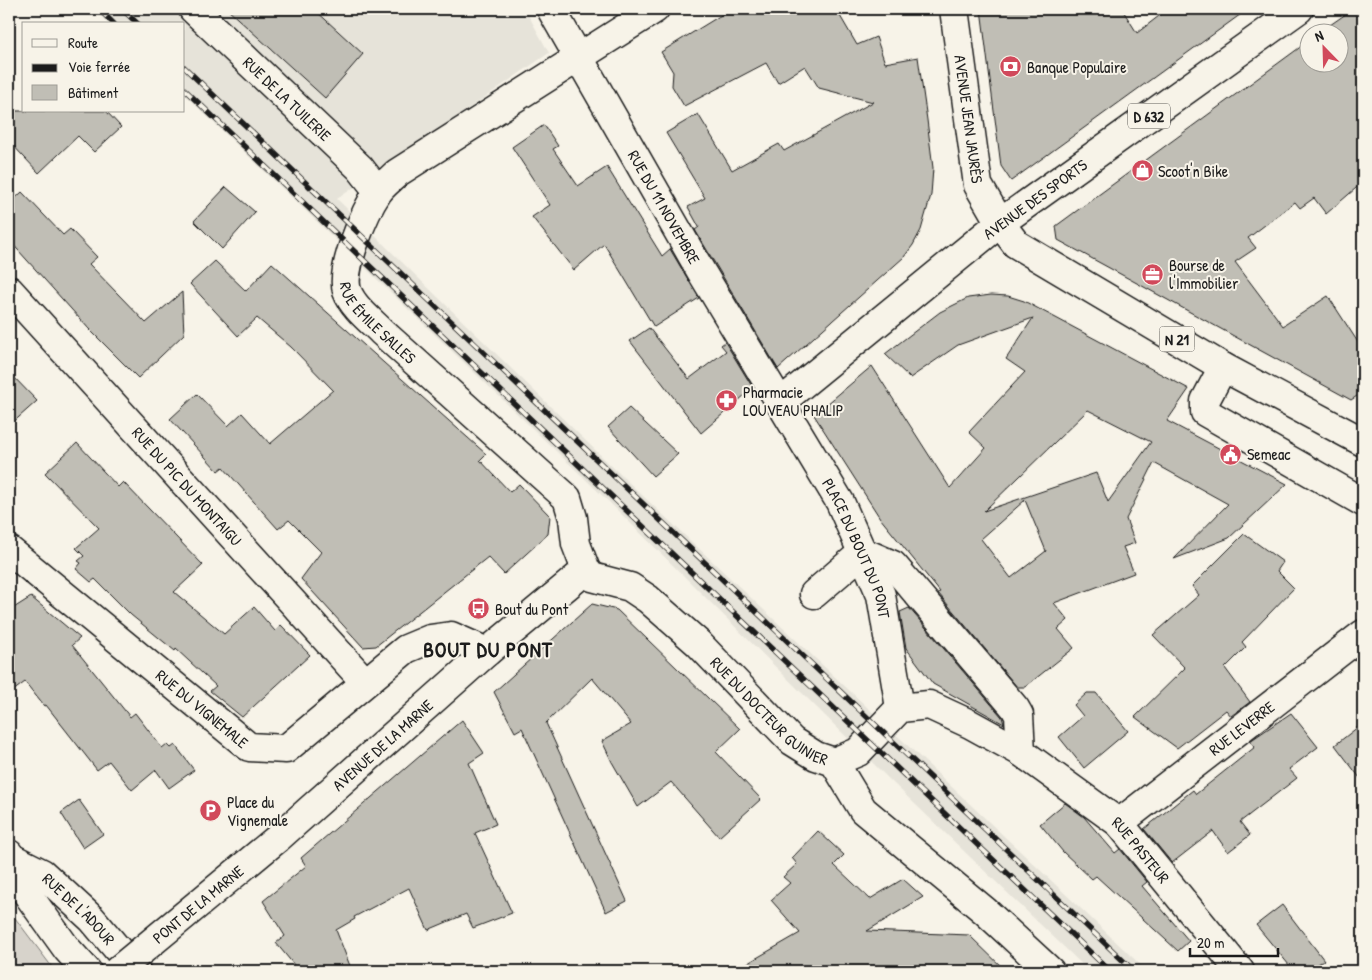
<svg xmlns="http://www.w3.org/2000/svg" width="1372" height="980" font-family="'Patrick Hand',sans-serif">
<rect width="100%" height="100%" fill="#f7f3e8"/>
<filter id="ink" filterUnits="userSpaceOnUse"><feTurbulence type="fractalNoise" baseFrequency=".02" numOctaves="2"/><feDisplacementMap in="SourceGraphic" scale="10" xChannelSelector="R" yChannelSelector="G"/><feConvolveMatrix kernelMatrix="1 2 1 2 8 2 1 2 1" color-interpolation-filters="sRGB"/></filter>
<g filter="url(#ink)">
<!-- built -->
<path fill="#e6e3d9" d="M93,9H525L549,53L337,199L625,479L1147,971H1089L891,781L605,498L184,94V24H109Z"/>
<!-- green -->
<path fill="#d7d3cb" stroke="#7a7874" d="M9,910L55,971H9Z"/>
<!-- building -->
<g fill="#c0beb5" stroke="#1c1c1c" fill-rule="evenodd">
<path d="M227,9H314L363,54L325,98Z"/>
<path d="M731,9H836L857,45L876,37L885,63L918,57L927,120L933,168L931,195L921,230L913,245L904,257L778,369L695,230L699,227L688,207L705,198L666,133L698,114L732,170L779,144L784,151L873,102L819,88L805,66L778,83L766,63L684,106L672,86L673,72L661,52Z"/>
<path d="M981,9H1122L1137,33L1168,9H1248L1011,181L1001,166Z"/>
<path d="M1353,9H1363V182L1326,214L1314,198L1300,208L1295,202L1248,238L1256,248L1235,262L1283,326L1328,296L1363,350V392L1351,400L1058,240L1056,226L1310,40V62H1340V32H1320Z"/>
<path d="M9,111H106L121,127L94,152L78,136L39,173L9,141Z"/>
<path d="M544,125L558,146L553,149L578,186L607,167L662,256L670,249L699,298L654,327L604,244L574,270L532,217L550,205L512,147Z"/>
<path d="M226,187L255,212L222,249L194,221Z"/>
<path d="M22,192L63,235L70,229L97,257L89,264L146,323L182,292L184,334L138,378L89,329L9,240V204Z"/>
<path d="M215,261L246,291L272,263L486,454L480,460L510,492L519,484L550,516L548,534L504,574L488,557L376,646L363,647L301,579L321,552L289,520L278,529L223,467L218,471L170,419L197,394L228,426L242,413L270,444L333,390L291,347L257,318L238,336L190,284Z"/>
<path d="M991,295L1008,296L1024,301L1189,389L1167,421L1287,484L1229,538L1174,559L1228,504L1154,463L1126,519L1135,543L1123,547L1134,573L1054,603L1068,620L1058,629L1074,648L1025,687H1017L938,593L940,592L880,518L814,415L872,366L950,488L986,448L969,432L1025,372L1006,359L1033,318L958,345L910,378L885,354L940,312L968,298ZM1088,410L1151,442L1108,502L1096,473L984,511ZM1025,500L1046,551L1011,578L981,539Z"/>
<path d="M649,328L689,379L726,351L721,345L725,342L753,388L701,433L630,341Z"/>
<path d="M9,372L37,401L9,426Z"/>
<path d="M629,408L678,454L653,476L608,427Z"/>
<path d="M77,443L118,487L123,482L203,565L174,592L224,634L254,607L275,631L281,625L310,655L242,717L210,691L216,686L176,649L175,651L131,615L95,579L91,582L76,569L81,563L78,561L84,556L76,548L99,528L45,473Z"/>
<path d="M1244,534L1283,562L1277,571L1294,588L1242,642L1246,647L1225,668L1250,702L1231,716L1226,710L1177,748L1135,717L1185,668L1153,635L1199,595L1192,586Z"/>
<path d="M31,597L80,638L72,645L130,717L135,713L162,748L167,744L171,748L175,745L194,770L169,788L156,770L132,790L109,761L97,770L46,705L44,706L25,682L9,694V611Z"/>
<path d="M592,604L617,610L740,729L716,752L761,799L719,837L671,782L638,807L612,762L602,741L631,724L592,678L546,723L627,901L606,912L522,728L515,732L494,692Z"/>
<path d="M909,608L1002,717L1004,724L933,684L906,648L900,612Z"/>
<path d="M1087,693H1096L1128,731L1084,768L1059,737L1083,716L1074,705Z"/>
<path d="M1291,713L1318,747L1289,769L1297,778L1240,822L1250,835L1228,852L1213,831L1172,863L1144,829L1193,790L1196,794L1255,747L1250,741Z"/>
<path d="M462,720L484,753L469,763L496,824L475,833L512,913L473,928L466,914L428,930L409,888L354,917L355,919L336,930L352,971H299L276,943L285,936L263,901L306,866L301,858Z"/>
<path d="M1363,723V782L1335,745Z"/>
<path d="M79,800L103,834L83,848L61,813Z"/>
<path d="M1065,803L1084,817L1115,853L1120,849L1147,882L1142,886L1189,941L1178,951L1096,876L1092,879L1063,852L1040,824Z"/>
<path d="M818,831L844,855L834,865L870,899L903,879L923,897L867,931L969,935L1006,971H734L800,933L771,900L790,883L783,877L797,864L792,858Z"/>
<path d="M1282,905L1324,960L1308,971H1294L1256,925Z"/>
</g>
<g fill="none" stroke-linecap="round" stroke-linejoin="round">
<defs>
<g id="minor">
<path id="s1" d="M193,9L360,168L378,191"/>
<path id="s2" d="M551,9L702,273L840,502L881,595L900,708"/>
<path id="s3" d="M655,9L397,173C391,179 383,185 378,192C365,211 340,269 347,291C353,307 370,320 382,332L567,498L573,518L576,544L586,570L592,577L630,587L648,599L698,643L792,741L816,756L834,762L863,810L985,911L1050,971"/>
<path id="s4" d="M9,290L365,682"/>
<path d="M1223,367L1205,401V412L1363,502"/>
<path d="M781,402L1000,223"/>
<path id="s5" d="M9,550L249,747L286,749L406,649L430,639L451,636L487,652"/>
<path d="M814,594L863,552L893,565L1015,708L1019,715L1021,752"/>
<path id="s6" d="M834,762L858,752L900,708L929,705L970,724L1021,752L1119,823L1240,971"/>
<path id="s7" d="M1119,823L1363,634"/>
<path id="s8" d="M278,838L487,652L586,570"/>
<path d="M9,854L23,888L67,949L87,971"/>
<path id="s9" d="M12,858L42,873L92,919L136,971"/>
</g>
<g id="major">
<path id="s10" d="M954,9L978,185L1000,223L1016,244L1223,367L1363,442"/>
<path d="M1000,223L1299,9"/>
</g>
</defs>
<!-- minor casing -->
<use href="#minor" stroke="#1c1c1c" stroke-width="31"/>
<!-- major casing -->
<use href="#major" stroke="#1c1c1c" stroke-width="31"/>
<!-- minor -->
<use href="#minor" stroke="#f7f3e8" stroke-width="28"/>
<!-- major -->
<use href="#major" stroke="#f7f3e8" stroke-width="28"/>
<defs>
<g id="rail">
<path d="M99,9L114,24"/>
<path d="M122,9L138,24"/>
<path d="M184,67L1134,971"/>
<path d="M184,89L1110,971"/>
</g>
</defs>
<!-- rail casing -->
<use href="#rail" stroke="#1c1c1c" stroke-width="5.5"/>
<!-- rail -->
<use href="#rail" stroke="#f7f3e8" stroke-width="4" stroke-dasharray="11" stroke-linecap="butt"/>
<defs>
<g id="minor-bridge">
<path id="s11" d="M117,971L278,838"/>
</g>
</defs>
<!-- minor-bridge casing -->
<use href="#minor-bridge" stroke="#1c1c1c" stroke-width="31" stroke-linecap="butt"/>
<!-- minor-bridge -->
<use href="#minor-bridge" stroke="#f7f3e8" stroke-width="28"/>
</g>
</g>
<!-- icons -->
<defs>
<symbol id="bank-disc" viewBox="-11 -11 22 22"><circle r="9.5" fill="#d1495b" stroke="#f7f3e8"/><path d="M-6-4H6V4H-6ZM0-2.3a2.3 2.3 0 1 0 0 4.6a2.3 2.3 0 1 0 0-4.6Z" fill="#fff"/></symbol>
<symbol id="shop-disc" viewBox="-11 -11 22 22"><circle r="9.5" fill="#d1495b" stroke="#f7f3e8"/><path d="M-5-2.5h2.3a2.7 3.5 0 0 1 5.4 0H5L5.5 6h-11ZM-1.5-2.5h3a1.5 2.3 0 0 0-3 0Z" fill="#fff"/></symbol>
<symbol id="office-disc" viewBox="-11 -11 22 22"><circle r="9.5" fill="#d1495b" stroke="#f7f3e8"/><path d="M-6-3h4V-5.5h4V-3h4V5H-6ZM-1-4.5V-3h2v-1.5ZM-6 0V1H6V0Z" fill="#fff"/></symbol>
<symbol id="pharmacy-disc" viewBox="-11 -11 22 22"><circle r="9.5" fill="#d1495b" stroke="#f7f3e8"/><path d="M-2-6h4v4h4v4h-4v4h-4v-4h-4v-4h4Z" fill="#fff"/></symbol>
<symbol id="civic-disc" viewBox="-11 -11 22 22"><circle r="9.5" fill="#d1495b" stroke="#f7f3e8"/><path d="M-.6-6.5H3V-4.5H.6V-3L4-1V1h2V6H-6V1h2V-1L-.6-3ZM-1.2 2.5V6h2.4V2.5Z" fill="#fff"/></symbol>
<symbol id="bus-disc" viewBox="-11 -11 22 22"><circle r="9.5" fill="#d1495b" stroke="#f7f3e8"/><path d="M-5-6H5V4H4V6H2V4H-2V6H-4V4H-5ZM-3.5-4V0h7V-4ZM-3.5 1.2v1.5H-2V1.2ZM2 1.2v1.5H3.5V1.2Z" fill="#fff"/></symbol>
<symbol id="parking-disc" viewBox="-11 -11 22 22"><circle r="9.5" fill="#d1495b" stroke="#f7f3e8"/><path d="M-3.5-5.5H1a3.5 3.5 0 0 1 0 7H-1V5.5H-3.5ZM-1-3.4V-.6H.8a1.4 1.4 0 0 0 0-2.8Z" fill="#fff"/></symbol>
</defs>
<g fill-rule="evenodd">
<use href="#bank-disc" x="998" y="54" width="25" height="25"/>
<use href="#shop-disc" x="1130" y="158" width="25" height="25"/>
<use href="#office-disc" x="1140" y="262" width="25" height="25"/>
<use href="#pharmacy-disc" x="714" y="388" width="25" height="25"/>
<use href="#civic-disc" x="1218" y="442" width="25" height="25"/>
<use href="#bus-disc" x="466" y="596" width="25" height="25"/>
<use href="#parking-disc" x="198" y="798" width="25" height="25"/>
</g>
<g text-anchor="middle" dominant-baseline="central" stroke-width="4" stroke-linejoin="round" paint-order="stroke">
<!-- shield labels -->
<g fill="#f7f3e8" stroke="#5e5c59" stroke-width="1">
<rect x="1128" y="103.5" width="42" height="25" rx="4"/>
<rect x="1159.5" y="326.5" width="35" height="25" rx="4"/>
</g>
<g font-size="15" font-weight="bold" fill="#1c1c1c">
<text x="1149" y="116">D 632</text>
<text x="1177" y="339">N 21</text>
</g>
<!-- poi labels -->
<g font-size="16" fill="#1c1c1c" stroke="#f7f3e8" text-anchor="start">
<text x="1027" y="67">Banque Populaire</text>
<text x="1158" y="171">Scoot'n Bike</text>
<text x="1169" y="265">Bourse de<tspan x="1169" dy="18">l'Immobilier</tspan></text>
<text x="743" y="392">Pharmacie<tspan x="743" dy="18">LOUVEAU PHALIP</tspan></text>
<text x="1247" y="454">Semeac</text>
<text x="495" y="609">Bout du Pont</text>
<text x="227" y="802">Place du<tspan x="227" dy="18">Vignemale</tspan></text>
</g>
<!-- street labels -->
<g font-size="16" fill="#1c1c1c" stroke="#f7f3e8">
<text stroke="none"><textPath href="#s1" startOffset="130">RUE DE LA TUILERIE</textPath></text>
<text stroke="none"><textPath href="#s10" startOffset="111">AVENUE JEAN JAURÈS</textPath></text>
<text transform="translate(1035 199) rotate(-36)">AVENUE DES SPORTS</text>
<text stroke="none"><textPath href="#s2" startOffset="228">RUE DU 11 NOVEMBRE</textPath></text>
<text stroke="none"><textPath href="#s3" startOffset="482">RUE ÉMILE SALLES</textPath></text>
<text stroke="none"><textPath href="#s4" startOffset="265">RUE DU PIC DU MONTAIGU</textPath></text>
<text stroke="none"><textPath href="#s2" startOffset="621">PLACE DU BOUT DU PONT</textPath></text>
<text stroke="none"><textPath href="#s5" startOffset="250">RUE DU VIGNEMALE</textPath></text>
<text stroke="none"><textPath href="#s3" startOffset="1052">RUE DU DOCTEUR GUINIER</textPath></text>
<text stroke="none"><textPath href="#s7" startOffset="155">RUE LEVERRE</textPath></text>
<text stroke="none"><textPath href="#s8" startOffset="140">AVENUE DE LA MARNE</textPath></text>
<text stroke="none"><textPath href="#s6" startOffset="375">RUE PASTEUR</textPath></text>
<text stroke="none"><textPath href="#s11" startOffset="105">PONT DE LA MARNE</textPath></text>
<text stroke="none"><textPath href="#s9" startOffset="85">RUE DE L'ADOUR</textPath></text>
</g>
<!-- district labels -->
<g font-size="21" font-weight="bold" letter-spacing="1" fill="#1c1c1c" stroke="#f7f3e8">
<text x="488" y="649">BOUT DU PONT</text>
</g>
</g>
<!-- margin -->
<rect width="1372" height="980" fill="none" stroke="#f7f3e8" stroke-width="30"/>
<rect x="15" y="15" width="1342" height="950" fill="none" stroke="#1c1c1c" stroke-width="2" filter="url(#ink)"/>
<!-- legend -->
<rect x="22" y="22" width="162" height="90" fill="#f7f3e8" stroke="#9f9d96"/>
<rect x="32" y="39" width="25" height="8" fill="#f7f3e8" stroke="#9f9d96"/>
<text x="68" y="48" font-size="15" fill="#1c1c1c">Route</text>
<rect x="32" y="64" width="25" height="8" fill="#1c1c1c" stroke="#9f9d96"/>
<text x="68" y="72" font-size="15" fill="#1c1c1c">Voie ferrée</text>
<rect x="32" y="85" width="25" height="15" fill="#c0beb5" stroke="#9f9d96"/>
<text x="68" y="98" font-size="15" fill="#1c1c1c">Bâtiment</text>
<!-- north arrow -->
<g transform="translate(1324 48) rotate(337)"><circle r="24" fill="#f7f3e8" stroke="#9f9d96"/>
<path d="M0-4L9 19L0 12L-9 19Z" fill="#d1495b"/>
<text y="-8" font-size="14" font-weight="bold" text-anchor="middle" fill="#1c1c1c">N</text>
</g>
<!-- scale -->
<path d="M1190 948v8h88v-8" fill="none" stroke="#1c1c1c" stroke-width="2.5"/>
<text x="1197" y="948" font-size="15" fill="#1c1c1c" stroke="#f7f3e8" stroke-width="4" paint-order="stroke">20 m</text>
</svg>
